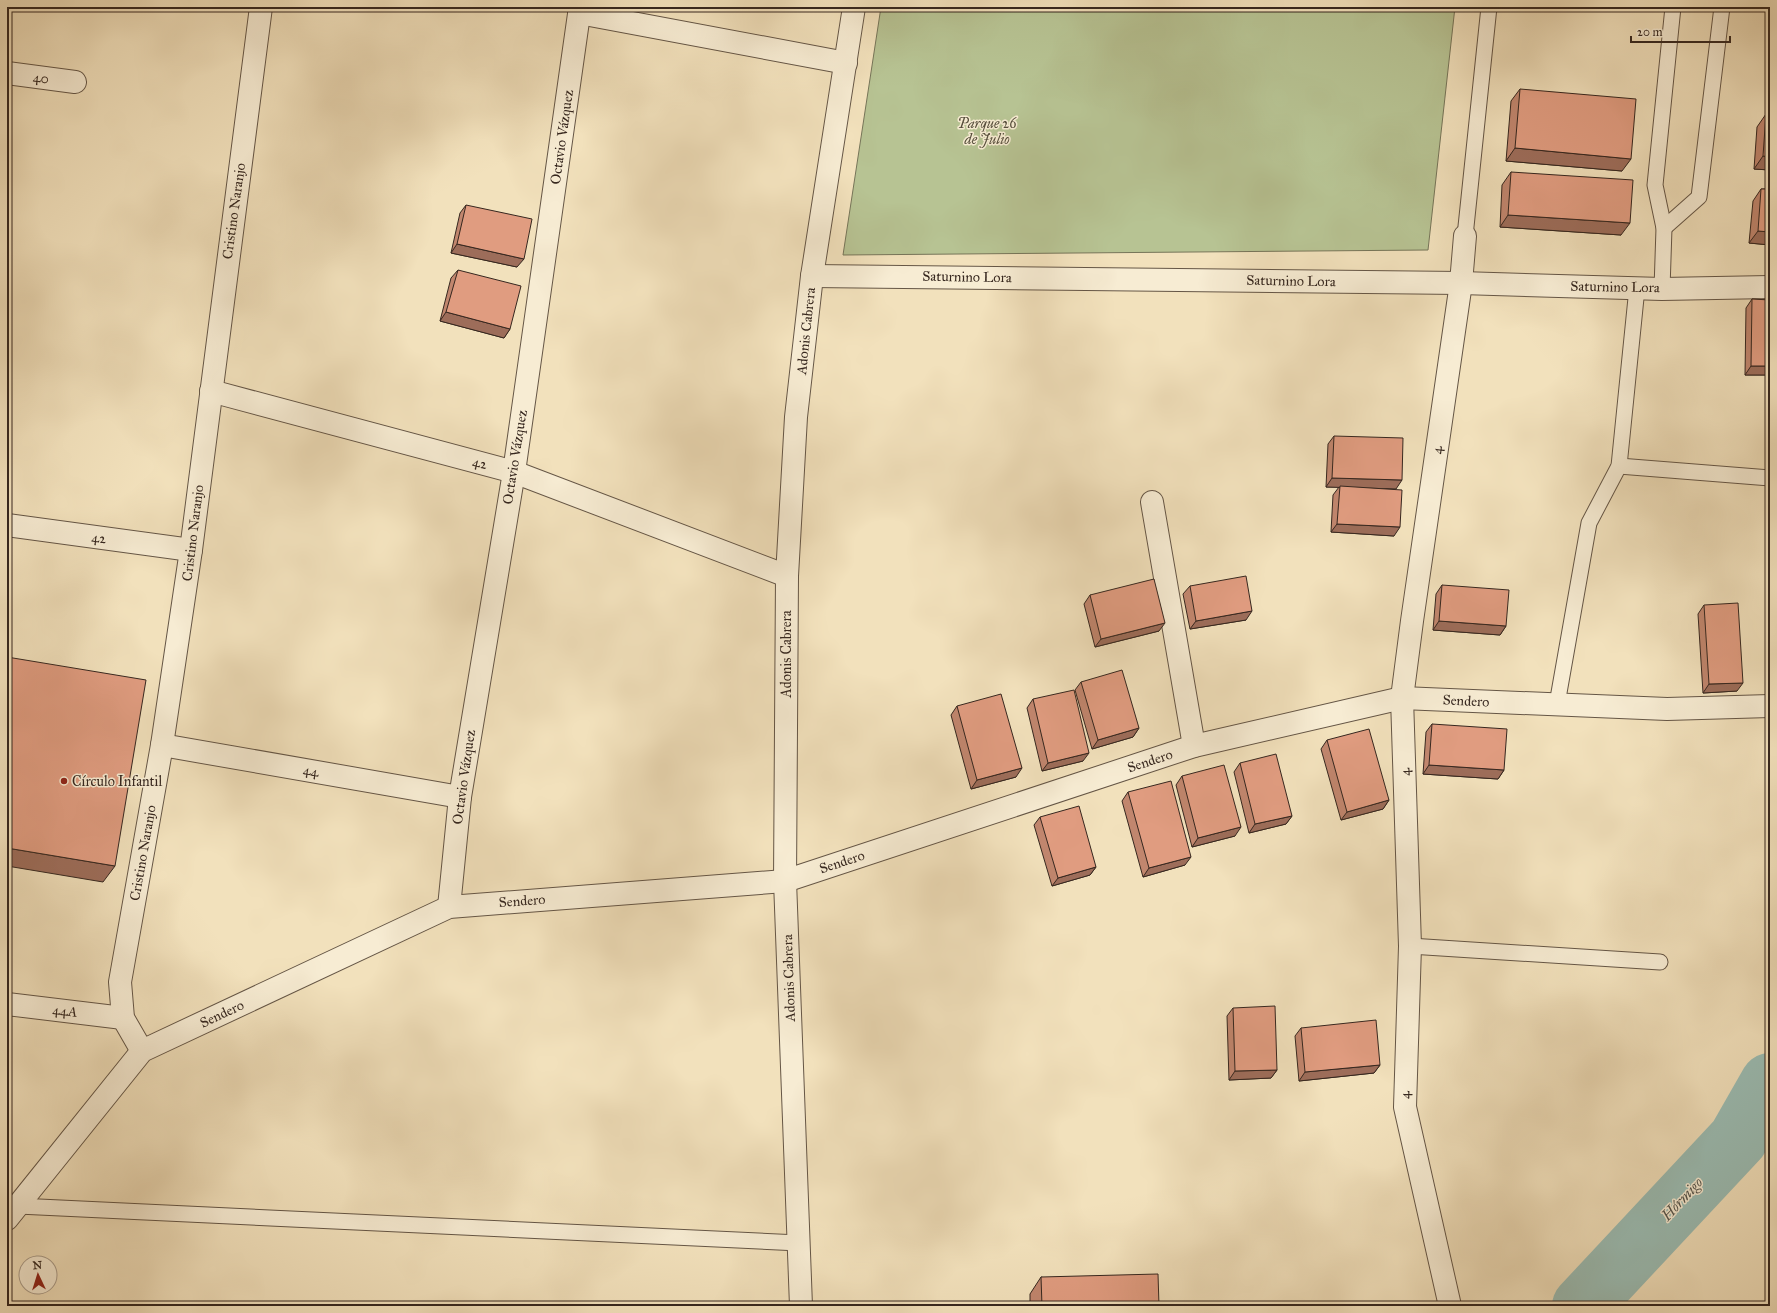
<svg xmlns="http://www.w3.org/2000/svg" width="1777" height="1313" font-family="'IM FELL Great Primer',serif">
<rect width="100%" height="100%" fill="#f2e1bc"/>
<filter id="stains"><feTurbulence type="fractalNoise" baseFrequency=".005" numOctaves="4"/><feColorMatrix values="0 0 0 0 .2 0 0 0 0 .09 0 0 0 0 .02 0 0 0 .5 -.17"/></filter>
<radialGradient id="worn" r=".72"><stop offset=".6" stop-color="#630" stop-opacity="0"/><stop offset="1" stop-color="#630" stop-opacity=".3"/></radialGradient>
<!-- green -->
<path fill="#b7c393" stroke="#767559" d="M881,7H1455L1428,250L843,255Z"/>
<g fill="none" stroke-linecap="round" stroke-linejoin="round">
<!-- river -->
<path stroke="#9bbdb4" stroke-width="60" d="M1582,1306L1738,1139L1770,1083"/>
<defs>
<g id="service">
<path d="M1664,228L1699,197L1722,7"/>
<path d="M1465,236L1489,7"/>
<path d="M1662,289L1664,228L1655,185L1673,7"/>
<path d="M1619,466L1770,478"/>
<path d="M1557,704L1589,523L1619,466L1637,288"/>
<path d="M1410,946L1660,962"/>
<path d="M18,1206L799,1243"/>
</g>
<g id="minor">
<path d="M579,13L846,63"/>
<path d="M7,73L75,82"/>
<path d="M211,391L514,472L787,576"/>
<path d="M1152,502L1194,746"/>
<path d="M7,525L191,550"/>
<path d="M162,745L460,797"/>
<path d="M449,907L460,797L514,472L580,7"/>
<path d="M7,1004L123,1018"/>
<path d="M142,1051L123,1018L120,982L162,745L191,550L261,7"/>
<path d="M7,1219L142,1051L449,907L785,881L1194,746L1402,698L1667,709L1770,706"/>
<path d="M1450,1306L1405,1107L1410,946L1402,698L1412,621L1461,283L1465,236"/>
</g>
<g id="tertiary">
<path d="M812,276L1461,283L1662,289L1770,287"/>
<path d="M801,1306L785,881L787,576L796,417L812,276L854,7"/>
</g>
</defs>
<!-- service casing -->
<use href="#service" stroke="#655646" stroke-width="17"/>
<!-- minor casing -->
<use href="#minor" stroke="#655646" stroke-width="24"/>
<!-- tertiary casing -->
<use href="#tertiary" stroke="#655646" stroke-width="24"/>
<!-- service -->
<use href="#service" stroke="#f7ecd3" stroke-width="15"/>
<!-- minor -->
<use href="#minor" stroke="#f7ecd3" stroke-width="22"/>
<!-- tertiary -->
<use href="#tertiary" stroke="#f7ecd3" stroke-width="22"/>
</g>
<!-- wall -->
<g fill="#c1866e" stroke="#36271f">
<path d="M1520,89L1622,171L1506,161L1511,101Z"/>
<path d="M1766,114L1770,170L1754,169L1757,127Z"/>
<path d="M1511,172L1621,235L1500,227L1502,185Z"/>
<path d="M1761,189H1770V245L1749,243L1753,201Z"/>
<path d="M466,205L517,267L451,253L460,213Z"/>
<path d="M458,270L510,329L504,338L440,321L451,278Z"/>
<path d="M1752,299L1770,300V375H1745L1746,308Z"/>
<path d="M1334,436L1396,489L1368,488L1394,536L1331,532L1333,495L1339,487H1326L1328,444Z"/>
<path d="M1442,585L1506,626L1500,635L1433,630L1436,594Z"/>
<path d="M1190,586L1246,620L1190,629L1183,594Z"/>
<path d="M1090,595L1159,631L1095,647L1084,604Z"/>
<path d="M1704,605L1737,691L1703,693L1698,614Z"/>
<path d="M1081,682L1139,728L1133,737L1092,749L1075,690Z"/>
<path d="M1033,699L1083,761L1042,771L1027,708Z"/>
<path d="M957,706L1016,777L971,789L951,715Z"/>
<path d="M1432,724L1504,770L1498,779L1423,774L1426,732Z"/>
<path d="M1327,740L1389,800L1383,809L1341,820L1321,749Z"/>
<path d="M1240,763L1292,816L1286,824L1249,833L1234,772Z"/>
<path d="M1182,776L1235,836L1192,847L1176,785Z"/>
<path d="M1128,792L1185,865L1143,877L1122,801Z"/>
<path d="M1040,817L1096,867L1090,875L1052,886L1034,825Z"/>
<path d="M1233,1008L1277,1070L1271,1078L1229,1080L1227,1016Z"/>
<path d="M1301,1028L1380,1065L1374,1073L1299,1081L1295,1036Z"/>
<path d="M1041,1277L1159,1306H1030V1294Z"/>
</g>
<!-- shaded-wall -->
<g fill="#9d6d5a" stroke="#36271f">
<path d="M1515,148L1631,159L1622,171L1506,161Z"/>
<path d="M1763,156L1770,157V170L1754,169Z"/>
<path d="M1508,215L1630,223L1621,235L1500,227Z"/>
<path d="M1758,231L1770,232V245L1749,243Z"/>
<path d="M457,244L524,259L517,267L451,253Z"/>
<path d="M446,312L510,329L504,338L440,321Z"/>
<path d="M1751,366H1770V375H1745Z"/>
<path d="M1332,478L1402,480L1396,489L1326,487Z"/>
<path d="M1337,524L1400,527L1394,536L1331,532Z"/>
<path d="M1252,611L1246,620L1190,629L1196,621Z"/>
<path d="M1439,621L1506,626L1500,635L1433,630Z"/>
<path d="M1165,623L1159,631L1095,647L1101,639Z"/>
<path d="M1743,683L1737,691L1703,693L1709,684Z"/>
<path d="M1139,728L1133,737L1092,749L1098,740Z"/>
<path d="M1089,753L1083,761L1042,771L1048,763Z"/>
<path d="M1429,765L1504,770L1498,779L1423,774Z"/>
<path d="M1022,768L1016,777L971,789L977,780Z"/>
<path d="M1389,800L1383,809L1341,820L1347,812Z"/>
<path d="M1292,816L1286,824L1249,833L1255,824Z"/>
<path d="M1241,827L1235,836L1192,847L1198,838Z"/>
<path d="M7,848L115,866L103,882L7,866Z"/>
<path d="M1191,857L1185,865L1143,877L1149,868Z"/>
<path d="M1096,867L1090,875L1052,886L1058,878Z"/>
<path d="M1380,1065L1374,1073L1299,1081L1305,1072Z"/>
<path d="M1277,1070L1271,1078L1229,1080L1235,1071Z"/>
</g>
<!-- building -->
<g fill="#e09c80" stroke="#36271f">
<path d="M1520,89L1636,99L1631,159L1515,148Z"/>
<path d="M1766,114L1770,115V157L1763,156Z"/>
<path d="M1511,172L1633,180L1630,223L1508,215Z"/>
<path d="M1761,189H1770V232L1758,231Z"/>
<path d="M466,205L532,219L524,259L457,244Z"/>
<path d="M458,270L521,286L510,329L446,312Z"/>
<path d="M1752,299L1770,300V366H1751Z"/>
<path d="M1334,436L1403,438L1402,480L1332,478Z"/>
<path d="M1340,486L1402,490L1400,527L1337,524Z"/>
<path d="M1246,576L1252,611L1196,621L1190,586Z"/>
<path d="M1154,579L1165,623L1101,639L1090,595Z"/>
<path d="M1442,585L1509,590L1506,626L1439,621Z"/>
<path d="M1738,603L1743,683L1709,684L1704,605Z"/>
<path d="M7,657L146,680L115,866L7,848Z"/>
<path d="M1122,670L1139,728L1098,740L1081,682Z"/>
<path d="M1074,690L1089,753L1048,763L1033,699Z"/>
<path d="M1001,694L1022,768L977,780L957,706Z"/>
<path d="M1432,724L1507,729L1504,770L1429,765Z"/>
<path d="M1369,729L1389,800L1347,812L1327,740Z"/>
<path d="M1276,754L1292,816L1255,824L1240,763Z"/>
<path d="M1224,765L1241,827L1198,838L1182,776Z"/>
<path d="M1171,781L1191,857L1149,868L1128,792Z"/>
<path d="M1079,806L1096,867L1058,878L1040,817Z"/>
<path d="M1275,1006L1277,1070L1235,1071L1233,1008Z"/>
<path d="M1376,1020L1380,1065L1305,1072L1301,1028Z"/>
<path d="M1158,1274L1159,1306H1042L1041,1277Z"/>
</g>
<!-- markers -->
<circle fill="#8f2418" stroke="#f7ecd3" stroke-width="1.5" cx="64" cy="781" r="4"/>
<g text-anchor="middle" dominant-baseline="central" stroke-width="3" stroke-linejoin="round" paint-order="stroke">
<!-- street labels -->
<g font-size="14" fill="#36271f" stroke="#f7ecd3">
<text transform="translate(41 78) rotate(7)">40</text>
<text transform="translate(562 137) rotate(-82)">Octavio Vázquez</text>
<text transform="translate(234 211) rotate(-82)">Cristino Naranjo</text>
<text transform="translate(967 277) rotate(1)">Saturnino Lora</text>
<text transform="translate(1291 281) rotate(1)">Saturnino Lora</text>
<text transform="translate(1615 287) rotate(1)">Saturnino Lora</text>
<text transform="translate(806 331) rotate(-84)">Adonis Cabrera</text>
<text transform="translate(1437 450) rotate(-82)">4</text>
<text transform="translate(515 457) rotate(-81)">Octavio Vázquez</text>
<text transform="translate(480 463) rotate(15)">42</text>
<text transform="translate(193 533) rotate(-83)">Cristino Naranjo</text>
<text transform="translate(99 538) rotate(8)">42</text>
<text transform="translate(786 654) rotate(-90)">Adonis Cabrera</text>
<text transform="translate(1466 701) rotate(3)">Sendero</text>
<text transform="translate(1150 761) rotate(-18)">Sendero</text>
<text transform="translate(311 771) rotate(10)">44</text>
<text transform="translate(1405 772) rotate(-92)">4</text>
<text transform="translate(464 777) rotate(-82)">Octavio Vázquez</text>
<text transform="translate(143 853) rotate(-80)">Cristino Naranjo</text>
<text transform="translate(842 862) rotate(-18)">Sendero</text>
<text transform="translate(522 901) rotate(-4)">Sendero</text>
<text transform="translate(789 978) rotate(-92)">Adonis Cabrera</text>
<text transform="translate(65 1011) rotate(7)">44A</text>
<text transform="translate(222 1014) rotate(-25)">Sendero</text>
<text transform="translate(1405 1095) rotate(-88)">4</text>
</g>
<!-- park labels -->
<g font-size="14" font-style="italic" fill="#564e3c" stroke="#f7ecd3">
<text x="987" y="123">Parque 26<tspan x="987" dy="16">de Julio</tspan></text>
</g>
<!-- poi labels -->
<g font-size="14" fill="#36271f" stroke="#f7ecd3" text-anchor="start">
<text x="72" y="781">Círculo Infantil</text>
</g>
<!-- water labels -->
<g font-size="15" font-style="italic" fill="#54544c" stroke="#f7ecd3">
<text transform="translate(1682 1199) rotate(-47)">Hórmigo</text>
</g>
</g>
<!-- margin -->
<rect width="1777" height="1313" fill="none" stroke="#f2e1bc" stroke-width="24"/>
<rect x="8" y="8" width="1761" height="1297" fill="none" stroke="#36271f" stroke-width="2"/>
<rect x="12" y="12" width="1753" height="1289" fill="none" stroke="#36271f"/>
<!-- north arrow -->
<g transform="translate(38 1275) rotate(356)"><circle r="19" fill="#f7ecd3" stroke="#aa9d8b"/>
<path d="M0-3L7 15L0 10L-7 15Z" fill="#8f2418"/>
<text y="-6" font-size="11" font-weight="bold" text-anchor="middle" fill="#36271f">N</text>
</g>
<!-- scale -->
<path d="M1631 36v6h99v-6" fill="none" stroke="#36271f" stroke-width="2"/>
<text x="1637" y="36" font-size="12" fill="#36271f" stroke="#f7ecd3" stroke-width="3" paint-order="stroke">20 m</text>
<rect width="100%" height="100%" filter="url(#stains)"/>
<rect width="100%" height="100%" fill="url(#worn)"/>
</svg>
